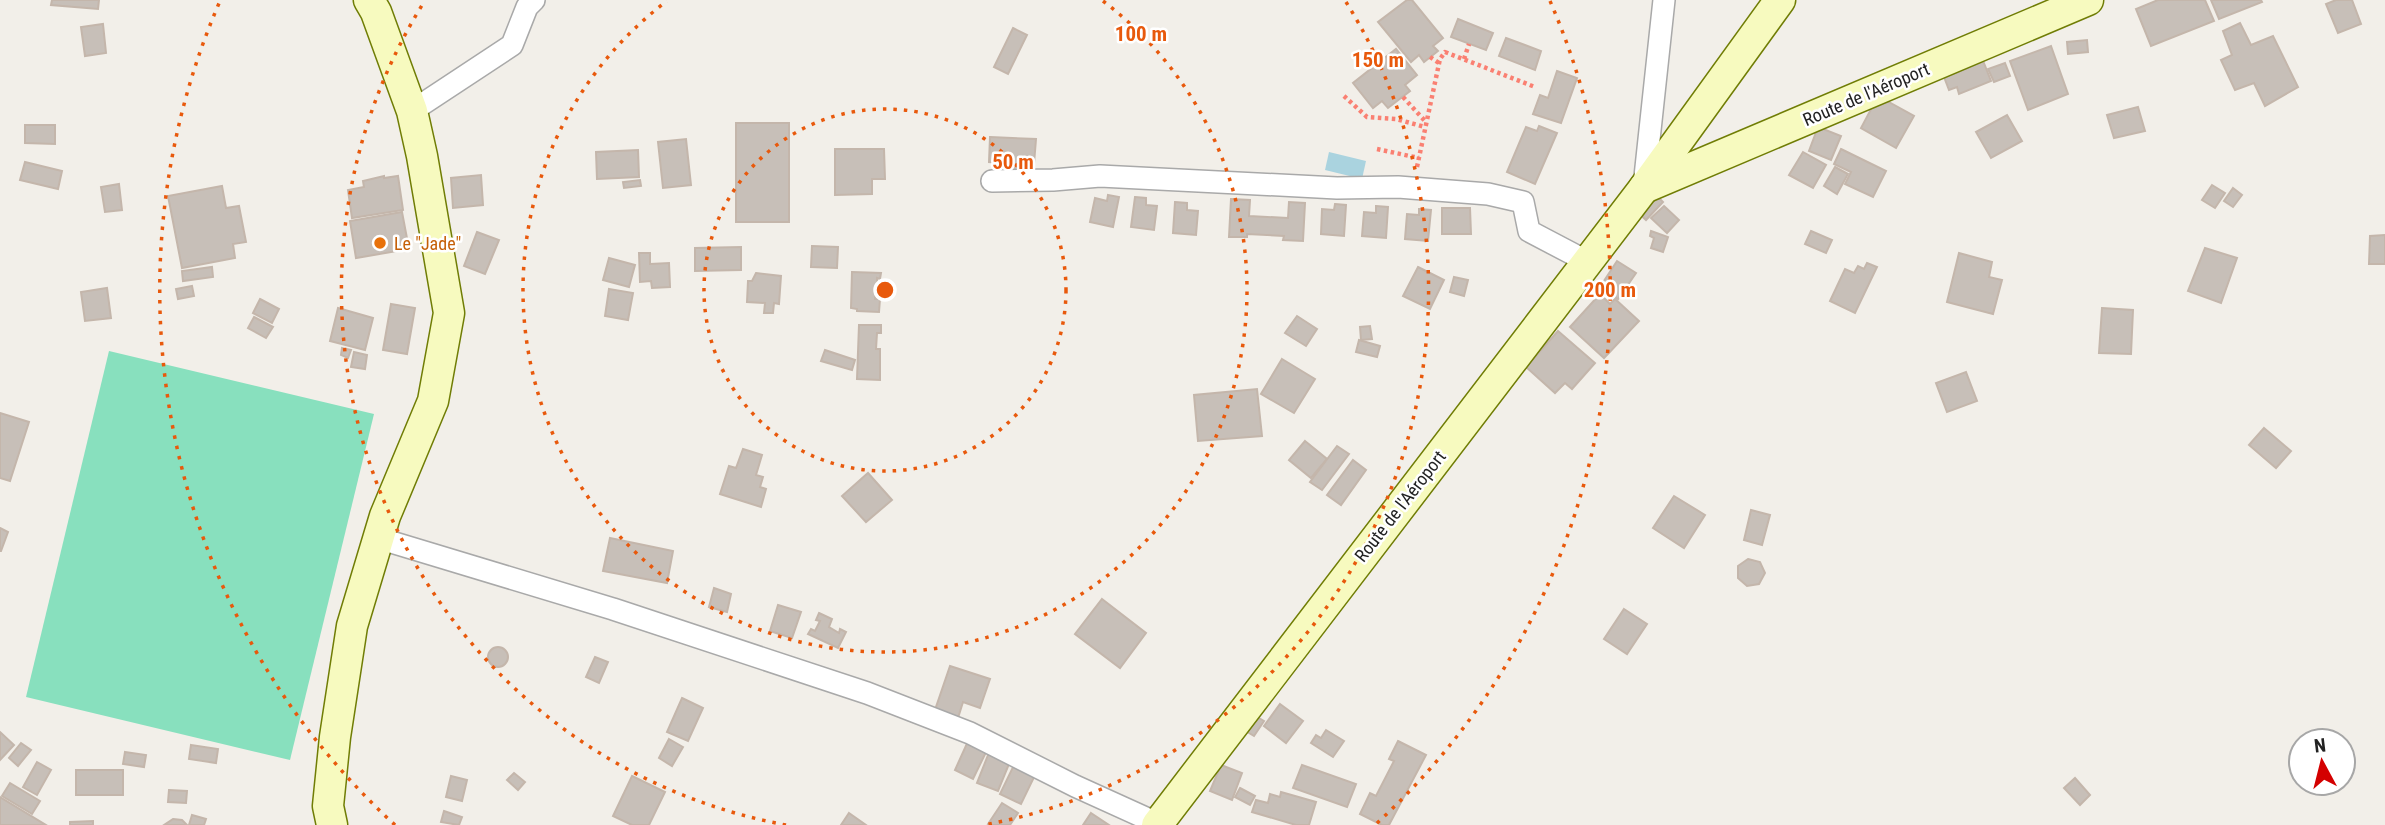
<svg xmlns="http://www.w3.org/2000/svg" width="2385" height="825" font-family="'Roboto Condensed',sans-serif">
<rect width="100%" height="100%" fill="#f2efe9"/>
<!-- pitch -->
<path fill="#88e0be" d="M109,351L374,414L290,760L26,697Z"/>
<!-- water -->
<path fill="#aad3df" d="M1329,152L1366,161L1362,179L1325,170Z"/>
<!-- building -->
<g fill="#c7bfb8" stroke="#c4b6ab" stroke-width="2">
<path d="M52,0H99L98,9L51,5Z"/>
<path d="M1407,0H1412L1443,38L1433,46L1438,51L1424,62L1419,55L1411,62L1378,22Z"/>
<path d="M2158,0H2205L2214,21L2151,46L2136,9Z"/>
<path d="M2211,0H2261L2262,2L2219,19Z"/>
<path d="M2336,0H2352L2361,24L2338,33L2326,4Z"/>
<path d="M1458,19L1493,33L1486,50L1451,37Z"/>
<path d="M2240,23L2251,45L2273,36L2298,87L2265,106L2254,83L2235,90L2221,60L2232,55L2223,31Z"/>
<path d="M103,24L106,53L85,56L81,27Z"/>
<path d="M1013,28L1027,35L1008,74L994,67Z"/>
<path d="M1506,38L1541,51L1535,70L1499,56Z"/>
<path d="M2087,40L2088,52L2068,54L2067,42Z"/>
<path d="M2051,46L2068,94L2028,110L2010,61Z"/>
<path d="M1396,49L1417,75L1405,85L1410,91L1388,108L1382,101L1373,108L1353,83Z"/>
<path d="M1980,53L1991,81L1959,94L1957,87L1949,90L1941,69Z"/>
<path d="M2005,63L2010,76L1994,82L1988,69Z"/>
<path d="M1557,71L1577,78L1561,123L1533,114L1540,95L1548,98Z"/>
<path d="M1878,96L1914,116L1896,148L1861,128Z"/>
<path d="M2138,107L2145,131L2114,138L2107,115Z"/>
<path d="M2007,115L2022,141L1991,158L1976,132Z"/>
<rect x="736" y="123" width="53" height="99"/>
<path d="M25,125H55V144L25,143Z"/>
<path d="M1539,126L1557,133L1535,184L1507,172L1526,127L1537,131Z"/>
<path d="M1818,127L1841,136L1831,160L1809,151Z"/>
<path d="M990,137L1036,139L1034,164L1021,163V171L1002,170L1003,163L989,162Z"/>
<path d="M686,139L691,185L663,188L658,142Z"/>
<path d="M835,149H884L885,179H872V194L835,195Z"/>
<path d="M1841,149L1886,171L1873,197L1845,184L1851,172L1834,164Z"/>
<path d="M638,150L639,177L597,179L596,152Z"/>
<path d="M1803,152L1826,165L1813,188L1789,175Z"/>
<path d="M25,162L62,171L58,189L20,180Z"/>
<path d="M1835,167L1848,174L1837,194L1824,186Z"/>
<path d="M481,175L483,205L453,208L451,178Z"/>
<path d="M384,176V178L398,176L403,210L352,218L348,190L364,187L363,181Z"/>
<path d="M640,180L641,186L624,188L623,182Z"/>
<path d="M119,184L122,210L105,212L101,187Z"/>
<path d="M2212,185L2225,193L2215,208L2202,200Z"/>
<path d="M222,186L226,208L239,206L246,242L233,244L235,258L182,268L168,196Z"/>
<path d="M1649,188L1663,202L1646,220L1632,207Z"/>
<path d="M2233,188L2242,195L2233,207L2224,201Z"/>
<path d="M1108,195L1119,197L1113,227L1090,222L1095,198L1107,201Z"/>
<path d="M1135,197L1146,198V205L1157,206L1154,230L1131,227Z"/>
<path d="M1231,199L1250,200L1249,216L1288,218L1289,202L1305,203L1303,241L1283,240L1284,236L1247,234V237H1229Z"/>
<path d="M1175,202L1187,203V210L1198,211L1196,235L1173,233Z"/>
<path d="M1335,204L1346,205L1344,236L1321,234L1322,209L1334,210Z"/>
<path d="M1376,206L1388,207L1386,238L1362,236L1364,212L1376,213Z"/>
<path d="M1664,206L1679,220L1667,233L1651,218Z"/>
<path d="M1442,208H1470L1471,234H1442Z"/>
<path d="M1419,209L1431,210L1428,241L1405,239L1407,214L1419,215Z"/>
<path d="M402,212L409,249L356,258L350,221Z"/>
<path d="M1651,231L1668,237L1663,252L1651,248L1654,238L1650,236Z"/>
<path d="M1811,231L1832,240L1826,253L1805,244Z"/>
<path d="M477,232L499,240L485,274L464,266Z"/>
<path d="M2385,235V264H2369L2370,236Z"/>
<path d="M812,246L838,247L837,268L811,267Z"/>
<path d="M741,247V270L695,271V248Z"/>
<path d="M2205,248L2237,258L2221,303L2188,291Z"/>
<path d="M639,253H650V264L669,263L670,287L652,288L651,281L640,282Z"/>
<path d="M1959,253L1992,262L1989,277L2002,280L1993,314L1947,302Z"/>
<path d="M609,258L635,265L629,287L603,280Z"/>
<path d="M1617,261L1636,273L1618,299L1600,287Z"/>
<path d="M1867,263L1877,267L1855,313L1830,301L1845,269L1854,273L1858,266L1864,269Z"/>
<path d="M212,267L213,277L183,281L182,271Z"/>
<path d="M1418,267L1444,280L1430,309L1403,296Z"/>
<path d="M852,272L881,273L880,279L877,278V287L880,289H876L875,299H880L879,312L857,311V309L851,308Z"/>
<path d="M756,273L781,276L779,304L774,303L773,313H764L765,303L747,302L748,281H752Z"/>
<path d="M1454,277L1468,280L1464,296L1450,292Z"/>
<path d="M192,286L194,296L178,299L176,289Z"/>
<path d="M107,288L111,318L85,321L81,292Z"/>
<path d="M609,289L633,293L628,320L605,316Z"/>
<path d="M1600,294L1610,304L1615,299L1639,321L1604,358L1570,327Z"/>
<path d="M260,299L279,309L272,323L253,313Z"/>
<path d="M391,304L415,308L407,354L383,350Z"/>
<path d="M338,308L373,318L365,350L330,341Z"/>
<path d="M2102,308L2133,310L2131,354L2099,353Z"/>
<path d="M1297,316L1317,329L1306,346L1285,333Z"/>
<path d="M254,317L273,327L266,338L248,328Z"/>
<path d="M859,325H881V333H877L876,349H880V380L857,379Z"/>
<path d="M1370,326L1372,339L1361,340L1360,327Z"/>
<path d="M1558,331L1595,363L1572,389L1565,383L1555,393L1526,367Z"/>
<path d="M1359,340L1380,346L1377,357L1356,352Z"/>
<path d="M342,348L351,350L348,358L341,355Z"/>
<path d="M825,350L855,360L852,370L821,361Z"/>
<path d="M354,352L367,355L365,369L351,367Z"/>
<path d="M1282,359L1315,379L1294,413L1261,394Z"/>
<path d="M1966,372L1977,401L1947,412L1936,383Z"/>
<path d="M1257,389L1262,436L1198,441L1194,395Z"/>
<path d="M0,413L29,422L10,481L0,478Z"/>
<path d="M2264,428L2291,451L2276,468L2249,445Z"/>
<path d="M1305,441L1327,459L1311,478L1289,460Z"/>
<path d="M1337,446L1349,454L1322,490L1310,482Z"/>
<path d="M743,449L762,455L756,475L763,477L760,487L766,489L761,507L720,494L729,466L736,468Z"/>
<path d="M1353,460L1366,470L1341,505L1327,495Z"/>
<path d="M868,473L892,500L866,522L842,496Z"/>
<path d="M1674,496L1705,515L1684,548L1653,528Z"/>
<path d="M1751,510L1770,515L1762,545L1744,540Z"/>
<path d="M0,528L8,532L1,551H0Z"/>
<path d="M610,538L673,551L667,583L603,571Z"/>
<path d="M1748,559L1760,562L1765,573L1759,584L1747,586L1738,578V566Z"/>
<path d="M714,588L731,594L727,612L709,607Z"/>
<path d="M1102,599L1146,633L1120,668L1075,634Z"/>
<path d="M778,605L801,612L792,638L770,631Z"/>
<path d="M1624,609L1647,624L1627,654L1604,639Z"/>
<path d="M819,613L832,619L829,627L839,633L840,629L846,632L838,648L808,634L811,629L815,631L820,621L816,620Z"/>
<circle cx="498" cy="657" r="10"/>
<path d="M595,657L608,662L599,683L586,677Z"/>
<path d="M950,666L990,679L980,708L963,702L958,718L935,710Z"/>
<path d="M682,698L703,708L688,741L667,732Z"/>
<path d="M1280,704L1303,721L1286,743L1264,726Z"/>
<path d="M1249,712L1264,721L1254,736L1239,727Z"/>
<path d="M1326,730L1344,741L1333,757L1311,743L1316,735L1321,738Z"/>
<path d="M0,732L14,745L0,760Z"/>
<path d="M669,739L683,747L672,766L659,758Z"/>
<path d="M969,739L988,748L973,779L955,770Z"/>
<path d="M1398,741L1426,755L1389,825H1382L1360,814L1370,793L1376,796L1394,761L1389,759Z"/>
<path d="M21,743L31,750L18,766L9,758Z"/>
<path d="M191,745L218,749L216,763L189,759Z"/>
<path d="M990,750L1011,759L998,791L977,783Z"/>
<path d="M125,752L146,755L144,767L123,764Z"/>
<path d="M1016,761L1037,771L1021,804L1000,794Z"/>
<path d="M37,762L51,770L37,795L23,787Z"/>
<path d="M1221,765L1242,773L1232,800L1210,791Z"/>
<path d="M1302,765L1356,784L1347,807L1293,788Z"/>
<rect x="76" y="770" width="47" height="25"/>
<path d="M514,773L525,782L518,790L507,780Z"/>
<path d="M451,776L467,780L462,801L446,797Z"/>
<path d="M632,776L665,792L649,825H632L613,816Z"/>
<path d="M2075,778L2090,795L2080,805L2064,788Z"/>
<path d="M10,783L40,801L32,814L2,796Z"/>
<path d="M1240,788L1255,796L1250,805L1235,797Z"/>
<path d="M169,790L187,791L186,803L168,802Z"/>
<path d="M1281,792L1316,802L1309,825H1296L1252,812L1256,800L1268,803L1270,794L1280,797Z"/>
<path d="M0,797L46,825H0Z"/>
<path d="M1002,803L1018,813L1010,825H990L988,824Z"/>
<path d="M444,811L462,817L459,825L441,822Z"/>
<path d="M849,813L866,825H841Z"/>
<path d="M1091,813L1109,825H1083Z"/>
<path d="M192,815L206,819L204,825H189Z"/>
<path d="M173,819L182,820L187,825H164Z"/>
<path d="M93,821V825H70V822Z"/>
</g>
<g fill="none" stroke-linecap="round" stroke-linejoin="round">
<defs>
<g id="street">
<path d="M412,111L512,45L527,7L534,0"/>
<path d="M992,181L1053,180L1100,176L1337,188L1398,187L1488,194L1523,202L1529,231L1588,262"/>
<path d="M1644,186L1664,0"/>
<path d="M378,538L613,609L867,693L970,733L1075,786L1161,825"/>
</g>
<g id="secondary">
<path d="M1644,188L2088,0"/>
<path d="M332,825L328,806L335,737L352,626L385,516L433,401L449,313L422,156L412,111L376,12L369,0"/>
<path d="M1157,825L1644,188L1780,0"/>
</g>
</defs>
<!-- street casing -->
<use href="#street" stroke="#a9a9a9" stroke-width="24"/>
<!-- secondary casing -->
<use href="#secondary" stroke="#707d05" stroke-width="33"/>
<!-- path -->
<g stroke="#fa8072" stroke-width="4.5" stroke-dasharray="3.5 3.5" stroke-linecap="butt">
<path d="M1430,57L1439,63"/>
<path d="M1464,59L1469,44"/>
<path d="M1344,96L1367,117L1396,119L1425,127"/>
<path d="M1403,97L1425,121"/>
<path d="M1377,149L1419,158"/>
<path d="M1417,167L1440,59L1445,52L1535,87"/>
</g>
<!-- street -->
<use href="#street" stroke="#fff" stroke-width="21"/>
<!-- secondary -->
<use href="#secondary" stroke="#f7fabf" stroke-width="30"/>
</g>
<!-- distance rings -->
<g fill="none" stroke="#e8590c" stroke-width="3.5" stroke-dasharray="3.5 7">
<circle cx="885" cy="290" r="181"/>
<path d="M1103 1A362 362 0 1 1 667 1"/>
<path d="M786 825A544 544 0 0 1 424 2M1346 2A544 544 0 0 1 984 825"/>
<path d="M395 825A725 725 0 0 1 220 1M1550 1A725 725 0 0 1 1375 825"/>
</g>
<!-- markers -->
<circle fill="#e8710a" stroke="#fff" stroke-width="2.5" cx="380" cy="243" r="7"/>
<g text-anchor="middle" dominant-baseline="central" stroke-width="5" stroke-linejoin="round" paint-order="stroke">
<!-- street labels -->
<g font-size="18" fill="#222" stroke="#fff">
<text transform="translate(1866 94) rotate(-23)">Route de l'Aéroport</text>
<text transform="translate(1400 506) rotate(-52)">Route de l'Aéroport</text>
</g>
<!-- food labels -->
<g font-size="18" fill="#c56008" stroke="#fff" text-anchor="start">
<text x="394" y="243">Le "Jade"</text>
</g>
</g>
<circle cx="885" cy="290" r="10" fill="#e8590c" stroke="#fff" stroke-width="3.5"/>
<g font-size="21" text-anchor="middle" font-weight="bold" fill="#e8590c" stroke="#fff" stroke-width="5" stroke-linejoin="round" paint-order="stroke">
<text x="1141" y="41">100 m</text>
<text x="1378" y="67">150 m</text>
<text x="1013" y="169">50 m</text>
<text x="1610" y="297">200 m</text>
</g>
<!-- north arrow -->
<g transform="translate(2322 762) rotate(353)"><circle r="33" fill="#ffffff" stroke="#a7a7a7" stroke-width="2"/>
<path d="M0-5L12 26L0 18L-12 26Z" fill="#d40000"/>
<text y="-10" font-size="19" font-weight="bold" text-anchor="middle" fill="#222222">N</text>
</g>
</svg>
